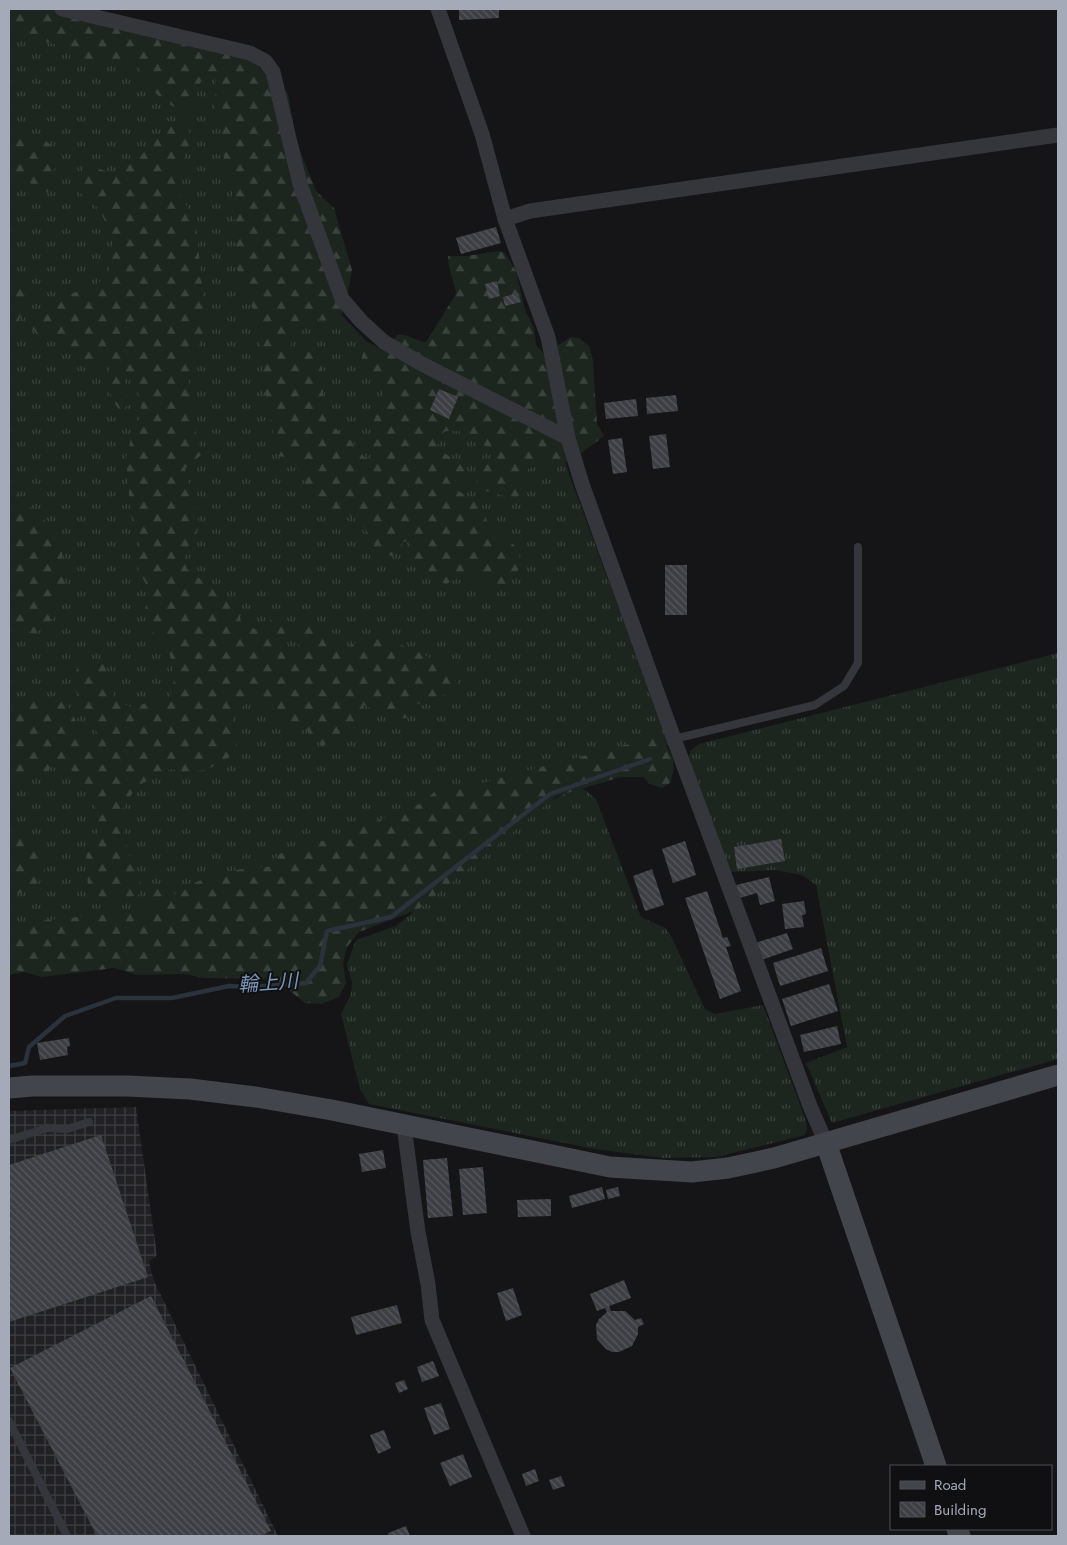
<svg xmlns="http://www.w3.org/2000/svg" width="1067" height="1545" font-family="Jost,'Noto Sans JP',sans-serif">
<defs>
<pattern id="industrial-grid" width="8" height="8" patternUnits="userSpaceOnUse" patternTransform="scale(1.25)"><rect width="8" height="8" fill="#212124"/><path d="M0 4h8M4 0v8" fill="none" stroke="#3e3f42"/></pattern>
<pattern id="grass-tufts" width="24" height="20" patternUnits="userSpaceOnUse" patternTransform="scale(1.25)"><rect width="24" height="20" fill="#1c251e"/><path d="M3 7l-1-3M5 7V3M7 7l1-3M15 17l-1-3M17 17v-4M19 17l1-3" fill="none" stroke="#3a423d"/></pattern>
<pattern id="forest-firs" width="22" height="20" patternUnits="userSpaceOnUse" patternTransform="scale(1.25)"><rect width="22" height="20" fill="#1c251e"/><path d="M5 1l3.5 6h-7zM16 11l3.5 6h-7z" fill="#3a423d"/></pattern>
<pattern id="building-back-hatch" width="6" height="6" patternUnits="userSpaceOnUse" patternTransform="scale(1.25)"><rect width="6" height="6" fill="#3e3f44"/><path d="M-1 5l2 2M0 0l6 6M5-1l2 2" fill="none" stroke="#57585d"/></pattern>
</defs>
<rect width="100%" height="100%" fill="#151517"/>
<!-- industrial -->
<path fill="url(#industrial-grid)" d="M136,1107L157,1255L149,1262L154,1281L278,1536H9V1111Z"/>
<!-- grass -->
<g fill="url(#grass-tufts)">
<path d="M9,9H42L235,57L337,310L366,341L559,441L569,474L669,745L507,794L138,949L9,975Z"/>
<path d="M1058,653V1059L832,1123L806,1063L847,1047L816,885L802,875L775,870L729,872L688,760L690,751L699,744Z"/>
<path d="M580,786L596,799L641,917L665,928L671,936L705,1009L715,1014L763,1005L805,1118L807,1129L805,1135L716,1157L663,1158L595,1149L369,1104L360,1089L341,1014L351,994L352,983L347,964L356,940L396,926L543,805Z"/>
</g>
<!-- forest -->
<g fill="url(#forest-firs)">
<path d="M9,9H90L252,59L269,79L288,93L296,140L316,191L334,208L352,270L350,282L340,322L307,318L293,323L291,352L299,354L305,347L319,352L323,391L322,413L329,425L344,435L356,445L364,457L375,461C371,447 370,431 375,417C377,412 382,409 383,403C384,397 382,389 382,383L367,373L361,362L364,350L373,351L383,360L397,335C409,333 413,341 426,342L456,294C454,281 448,269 448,256H466L499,251L505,253L516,271L525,310L534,328L536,345L544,354L571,337L579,338L589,346L593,360L597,424L604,436L571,461L537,465L528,469L522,489L517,499L482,490L476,481V471L481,464L492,465L495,450L473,441L459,431H446L440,435L438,446C450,463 469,458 468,485L456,489C465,496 477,500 483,510C486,515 486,523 490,528C506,548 518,533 521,567L512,576L510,590C490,590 484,586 470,572L446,584L418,570L412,562L413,551L409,541L403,542L401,548L392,556L373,551L366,541V530L359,521L343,511C332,515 325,514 315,508C312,499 298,463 290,458C287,457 282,457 278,456L264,387L259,325L237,269L233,195L223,154L220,123L215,111L216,78L202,80C195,90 197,102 191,112C181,114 159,98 152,89C147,82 146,73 137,67C115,54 76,68 60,46L9,30Z"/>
<path d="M174,122L189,127L190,143L180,168L181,195L196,224L206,326L187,376L194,398L196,432L201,455L185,469L199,523L195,542L184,558L187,569L203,581L220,587L227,597L242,611L240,617L241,623L255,629H266L273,615L282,614C286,623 283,632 286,640C288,646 291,654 294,660L300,658L303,652L298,647L299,622L305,614L326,627L329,641L326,650L328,654L363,640L385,638L423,654L441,664L455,673L458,683C441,699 438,702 415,704L406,718L392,720L364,705L354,724L341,732L336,739L322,746L312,737L304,726L287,724L267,701C246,701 242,703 232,722L239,737L235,753L221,763L205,770L184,772L171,769L137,786L123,808V830L128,852L141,880L139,894L120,902L100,897L88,886L86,854L96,843L98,820L93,791L73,775L69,763L59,760L42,776L17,774L9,770V707L41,698L58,696C62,700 67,704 70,709C79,724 77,738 99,740C95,719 75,703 74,680C74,675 77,669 79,664L93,660H103L115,700L131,707L170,697L174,681L170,655L152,631L145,610L150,591L138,570L140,545L131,516L126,458L133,431L141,415V402L134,381L125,379L127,406L121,411C108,399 109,382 109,365L76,358L60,344L39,336L28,324L45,303L95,285L108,275L114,242L100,210L79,192L76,183L86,162C94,167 106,173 116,172C126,170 146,151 153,143C160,135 162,127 174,122Z"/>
<path d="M9,123L29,140L45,141L56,148L54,156L55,167L48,192L36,188L29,182L9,185Z"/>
<path d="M13,275C39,288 17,323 9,341V278Z"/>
<path d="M9,488L54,529L62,540V573L67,589L56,604L55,616L36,633H24L9,624Z"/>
<path d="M660,736C672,756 678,759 670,783L662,788L649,784L644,777H621L557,796L419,909L359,932L347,947L343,963L346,983L339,997L321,1004L305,1003L275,979L203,978L184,974L138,975L114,968L42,977L9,968V924L148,910L155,887L164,885L177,896C181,893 185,889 190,886C205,875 249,866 268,867L279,854L333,838L351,829L388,817L401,810L423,803L435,791L445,787L470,791L480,784L510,775Z"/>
<path d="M9,833L40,842L46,856L44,876C34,887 24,895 9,894Z"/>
</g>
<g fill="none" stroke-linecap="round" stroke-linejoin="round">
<!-- stream -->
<path stroke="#2a333c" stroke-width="4.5" d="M9,1066L25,1063L29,1047L65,1016L116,998H172L229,986L249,987L306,983L320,966L327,931L391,917L550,794L650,759"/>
</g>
<!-- building -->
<g fill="url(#building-back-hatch)">
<path d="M459,9H499V18L459,20Z"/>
<path d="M496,227L501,243L461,254L456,238Z"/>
<path d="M497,281L500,296L489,299L485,284Z"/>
<path d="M518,293L521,302L505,306L503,297Z"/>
<path d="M439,389L458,397L449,419L430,410Z"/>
<path d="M676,395L678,411L647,414L646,398Z"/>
<path d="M636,399L638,416L606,419L604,403Z"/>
<path d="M666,434L670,467L653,469L649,436Z"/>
<path d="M622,438L627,472L613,474L608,440Z"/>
<rect x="665" y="565" width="22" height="50"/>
<path d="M781,839L785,861L737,869L734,847Z"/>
<path d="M685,841L696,875L673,883L662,849Z"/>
<path d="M652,869L664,905L645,911L633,876Z"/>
<path d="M769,877L775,901L760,905L757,893L740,898L736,885Z"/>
<path d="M707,891L723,938L727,937L731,946L726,947L741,991L720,999L685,898Z"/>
<path d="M804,901L806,914L802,915L804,927L785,929L782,904Z"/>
<path d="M787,933L793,949L761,960L755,943Z"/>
<path d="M821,948L828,971L780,986L773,963Z"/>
<path d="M829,984L838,1011L791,1026L782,999Z"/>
<path d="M837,1026L841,1044L804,1052L800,1035Z"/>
<path d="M69,1038L70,1046L67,1047L68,1055L40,1060L37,1043Z"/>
<path d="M101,1135L148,1277L9,1322V1165Z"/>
<path d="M383,1150L386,1168L362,1172L359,1154Z"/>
<path d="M447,1158L453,1216L428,1218L423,1160Z"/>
<path d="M483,1167L487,1213L463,1215L459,1169Z"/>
<path d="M602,1187L605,1199L572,1208L569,1196Z"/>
<path d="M618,1187L620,1196L608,1199L606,1190Z"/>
<path d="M551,1199V1216L518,1217L517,1200Z"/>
<path d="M624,1280L631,1298L609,1306L611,1311H625L635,1320L641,1318L644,1324L638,1327V1334L632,1346L619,1352H612L606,1349L597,1339L596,1325L599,1319L607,1312L605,1308L597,1311L590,1294Z"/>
<path d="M513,1288L522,1315L506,1321L497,1293Z"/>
<path d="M151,1296L271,1531L260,1536H97L10,1368Z"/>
<path d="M397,1305L402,1323L356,1335L351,1317Z"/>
<path d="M433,1361L439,1376L422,1382L417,1367Z"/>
<path d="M404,1380L408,1389L399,1393L395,1383Z"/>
<path d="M441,1403L450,1429L434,1435L424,1408Z"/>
<path d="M384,1430L391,1448L378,1454L370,1435Z"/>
<path d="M463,1454L472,1477L450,1486L440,1463Z"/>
<path d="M535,1469L539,1481L526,1486L522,1474Z"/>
<path d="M561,1476L565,1486L553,1490L549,1480Z"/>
<path d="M406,1526L410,1536H389L388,1533Z"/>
</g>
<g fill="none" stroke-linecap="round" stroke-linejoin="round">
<!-- lane -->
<g stroke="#35363c" stroke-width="8">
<path d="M674,739L815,705L844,686L858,663V547"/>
<path d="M9,1140L47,1128L67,1129L89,1122"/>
<path d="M9,1421L67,1536"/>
</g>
<!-- street -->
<g stroke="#35363c" stroke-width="15">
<path d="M62,9L250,53L265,61L273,72L300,184L342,299L361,321L384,342L422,364L568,438"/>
<path d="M438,9L482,134L505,219L548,337L568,438L582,484L674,739L810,1106L826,1143"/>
<path d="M505,219L530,211L1058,135"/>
<path d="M404,1126L418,1232L428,1284L432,1320L523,1536"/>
</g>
<!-- secondary -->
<g stroke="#43454c" stroke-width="21">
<path d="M9,1088L32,1086H127L190,1089L256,1097L332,1110L610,1167L692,1172L728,1168L774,1158L1058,1075"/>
<path d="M826,1143L936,1466"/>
<path d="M957,1529L960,1536"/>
</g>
</g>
<g text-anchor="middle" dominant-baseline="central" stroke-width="4" stroke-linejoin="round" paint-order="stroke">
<!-- water labels -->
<g font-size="20" font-style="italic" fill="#7997b6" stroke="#101012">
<text transform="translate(268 983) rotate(-4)">輪上川</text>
</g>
</g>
<!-- border -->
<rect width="1067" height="1545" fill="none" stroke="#a5aab8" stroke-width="20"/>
<!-- legend -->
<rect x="890" y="1465" width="162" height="65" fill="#101012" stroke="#4c4e54"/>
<rect x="900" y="1481" width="25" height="8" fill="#43454c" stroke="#4c4e54"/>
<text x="934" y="1490" font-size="15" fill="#a5aab8">Road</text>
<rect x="900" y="1502" width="25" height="15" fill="url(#building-back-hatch)" stroke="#4c4e54"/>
<text x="934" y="1515" font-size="15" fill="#a5aab8">Building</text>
</svg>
